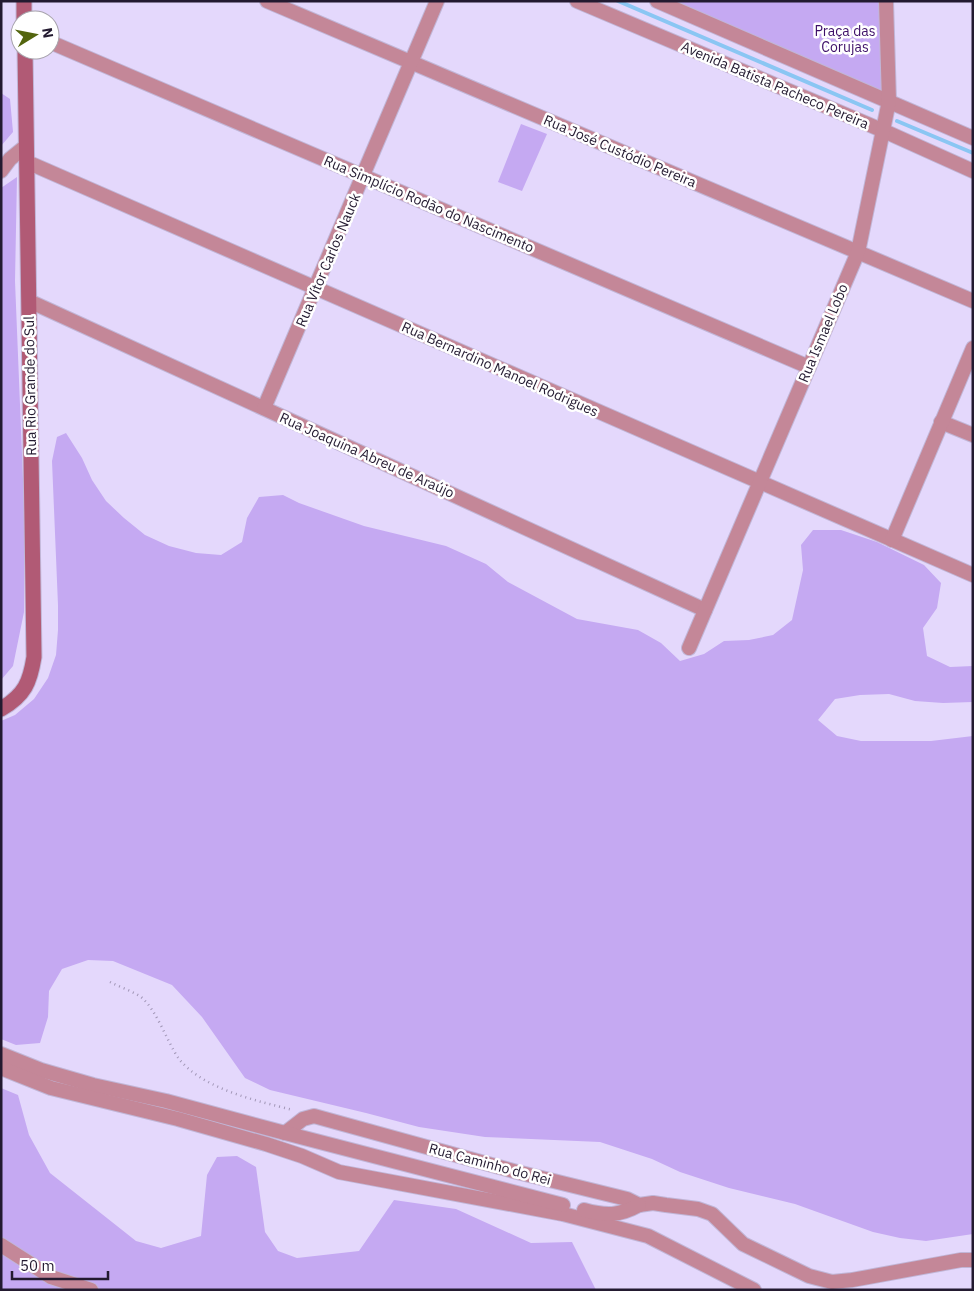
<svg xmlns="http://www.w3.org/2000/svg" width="974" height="1291" font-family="'IBM Plex Sans',sans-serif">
<rect width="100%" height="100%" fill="#e4d8fc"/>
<!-- green -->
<g fill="#c5a9f2">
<path d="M658,1H882L886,98Z"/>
<path d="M1,93L10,99L13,132L1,146Z"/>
<path d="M521,124L547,134L522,191L498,182Z"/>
<path d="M17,177L15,281L24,504V612L13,666L1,680V188Z"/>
<path d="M66,433L82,458L92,480L106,501L124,518L145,535L169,546L196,553L221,555L242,542L247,518L259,497L283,495L299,503L364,526L446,546L486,564L508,582L577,619L638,630L661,643L680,661L704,654L724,641L749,640L773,635L792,620L803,570L801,545L813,530H841L877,542L924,565L941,583L937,608L923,628L927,656L950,667L973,666V702L943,703L915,701L889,694L860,695L835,699L818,720L837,736L861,741H931L973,736V1234L926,1241L900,1238L873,1232L795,1204L729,1188L680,1172L652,1159L600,1142L485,1137L419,1127L366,1113L270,1090L245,1078L202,1017L172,985L113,961L88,960L62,969L49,991L48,1017L40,1043L16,1045L1,1039V721L15,715L34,699L48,678L56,655L58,630V605L52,461L57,437Z"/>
<path d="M1,1088L18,1095L29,1135L50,1173L136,1241L161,1248L201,1236L207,1175L217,1157L237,1156L256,1167L265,1232L278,1251L297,1258L359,1251L394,1200L456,1209L531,1243L572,1242L596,1290H1Z"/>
</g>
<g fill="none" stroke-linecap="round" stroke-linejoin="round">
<!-- stream -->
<g stroke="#8ac6f3" stroke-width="4">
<path d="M618,1L872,110"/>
<path d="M897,121L973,153"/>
</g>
<defs>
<g id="street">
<path d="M267,1L973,301"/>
<path d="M577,1L884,131L973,171"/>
<path d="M657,1L973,138"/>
<path d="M50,42L809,367"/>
<path d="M27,162L973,575"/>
<path d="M1,171L10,159L26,146"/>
<path d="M29,301L705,610"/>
<path d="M264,408L437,1"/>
<path d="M941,422L973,435"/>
<path d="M892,540L973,348"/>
<path d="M689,648L858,252L889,101L886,1"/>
<path d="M1,1054L41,1070L93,1085L166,1101L285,1133L303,1119L314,1116L517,1172L627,1199L639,1205L653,1203L666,1205L698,1209L712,1214L743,1244L809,1276L832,1282L852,1280L961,1260H973"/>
<path d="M1,1068L51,1088L178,1119L266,1144L302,1156L339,1172L563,1214L648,1236L754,1290"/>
<path d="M285,1133L563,1205"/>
<path d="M584,1210C606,1216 619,1216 639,1205"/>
<path d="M1,1245L51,1277L91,1290"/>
</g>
<g id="secondary">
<path d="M24,1V20"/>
<path d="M1,709C25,695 30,682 34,657L25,50"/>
</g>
</defs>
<!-- street casing -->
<use href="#street" stroke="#c1b6d7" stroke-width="16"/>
<!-- secondary casing -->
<use href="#secondary" stroke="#c1b6d7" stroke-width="17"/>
<!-- path -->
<path stroke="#a297b7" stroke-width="2.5" stroke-dasharray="1 4" stroke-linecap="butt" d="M110,982C120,987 132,991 141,997C157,1010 167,1042 179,1059C203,1089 257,1101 293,1110"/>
<!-- street -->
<use href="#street" stroke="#c48798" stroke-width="14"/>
<!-- secondary -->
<use href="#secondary" stroke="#b15a75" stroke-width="15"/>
</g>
<g text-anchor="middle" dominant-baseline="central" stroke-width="5" stroke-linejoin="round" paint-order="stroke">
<!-- park labels -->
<g font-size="14" fill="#3d0f68" stroke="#fff">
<text x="845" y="31">Praça das<tspan x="845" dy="16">Corujas</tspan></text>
</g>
<!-- street labels -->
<g font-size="14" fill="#231a30" stroke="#fff">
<text transform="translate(775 85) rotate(23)">Avenida Batista Pacheco Pereira</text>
<text transform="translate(620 151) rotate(23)">Rua José Custódio Pereira</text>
<text transform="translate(429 204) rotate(23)">Rua Simplício Rodão do Nascimento</text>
<text transform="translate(328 260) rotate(-67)">Rua Vítor Carlos Nauck</text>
<text transform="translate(823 333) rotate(-67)">Rua Ismael Lobo</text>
<text transform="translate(500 369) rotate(24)">Rua Bernardino Manoel Rodrigues</text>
<text transform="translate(30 386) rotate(-91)">Rua Rio Grande do Sul</text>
<text transform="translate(367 455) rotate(24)">Rua Joaquina Abreu de Araújo</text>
<text transform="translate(490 1164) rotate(15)">Rua Caminho do Rei</text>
</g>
</g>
<!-- border -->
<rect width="974" height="1291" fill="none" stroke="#231a30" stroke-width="5"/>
<!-- north arrow -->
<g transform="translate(35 35) rotate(80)"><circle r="24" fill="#ffffff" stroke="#a7a3ac"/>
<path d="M0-4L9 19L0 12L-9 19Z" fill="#53650e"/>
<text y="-8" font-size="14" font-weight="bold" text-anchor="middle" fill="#231a30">N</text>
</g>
<!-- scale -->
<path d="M12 1271v8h96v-8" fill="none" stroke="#231a30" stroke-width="2.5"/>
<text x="20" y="1271" font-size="15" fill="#231a30" stroke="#ffffff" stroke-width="4" paint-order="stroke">50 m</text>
</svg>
